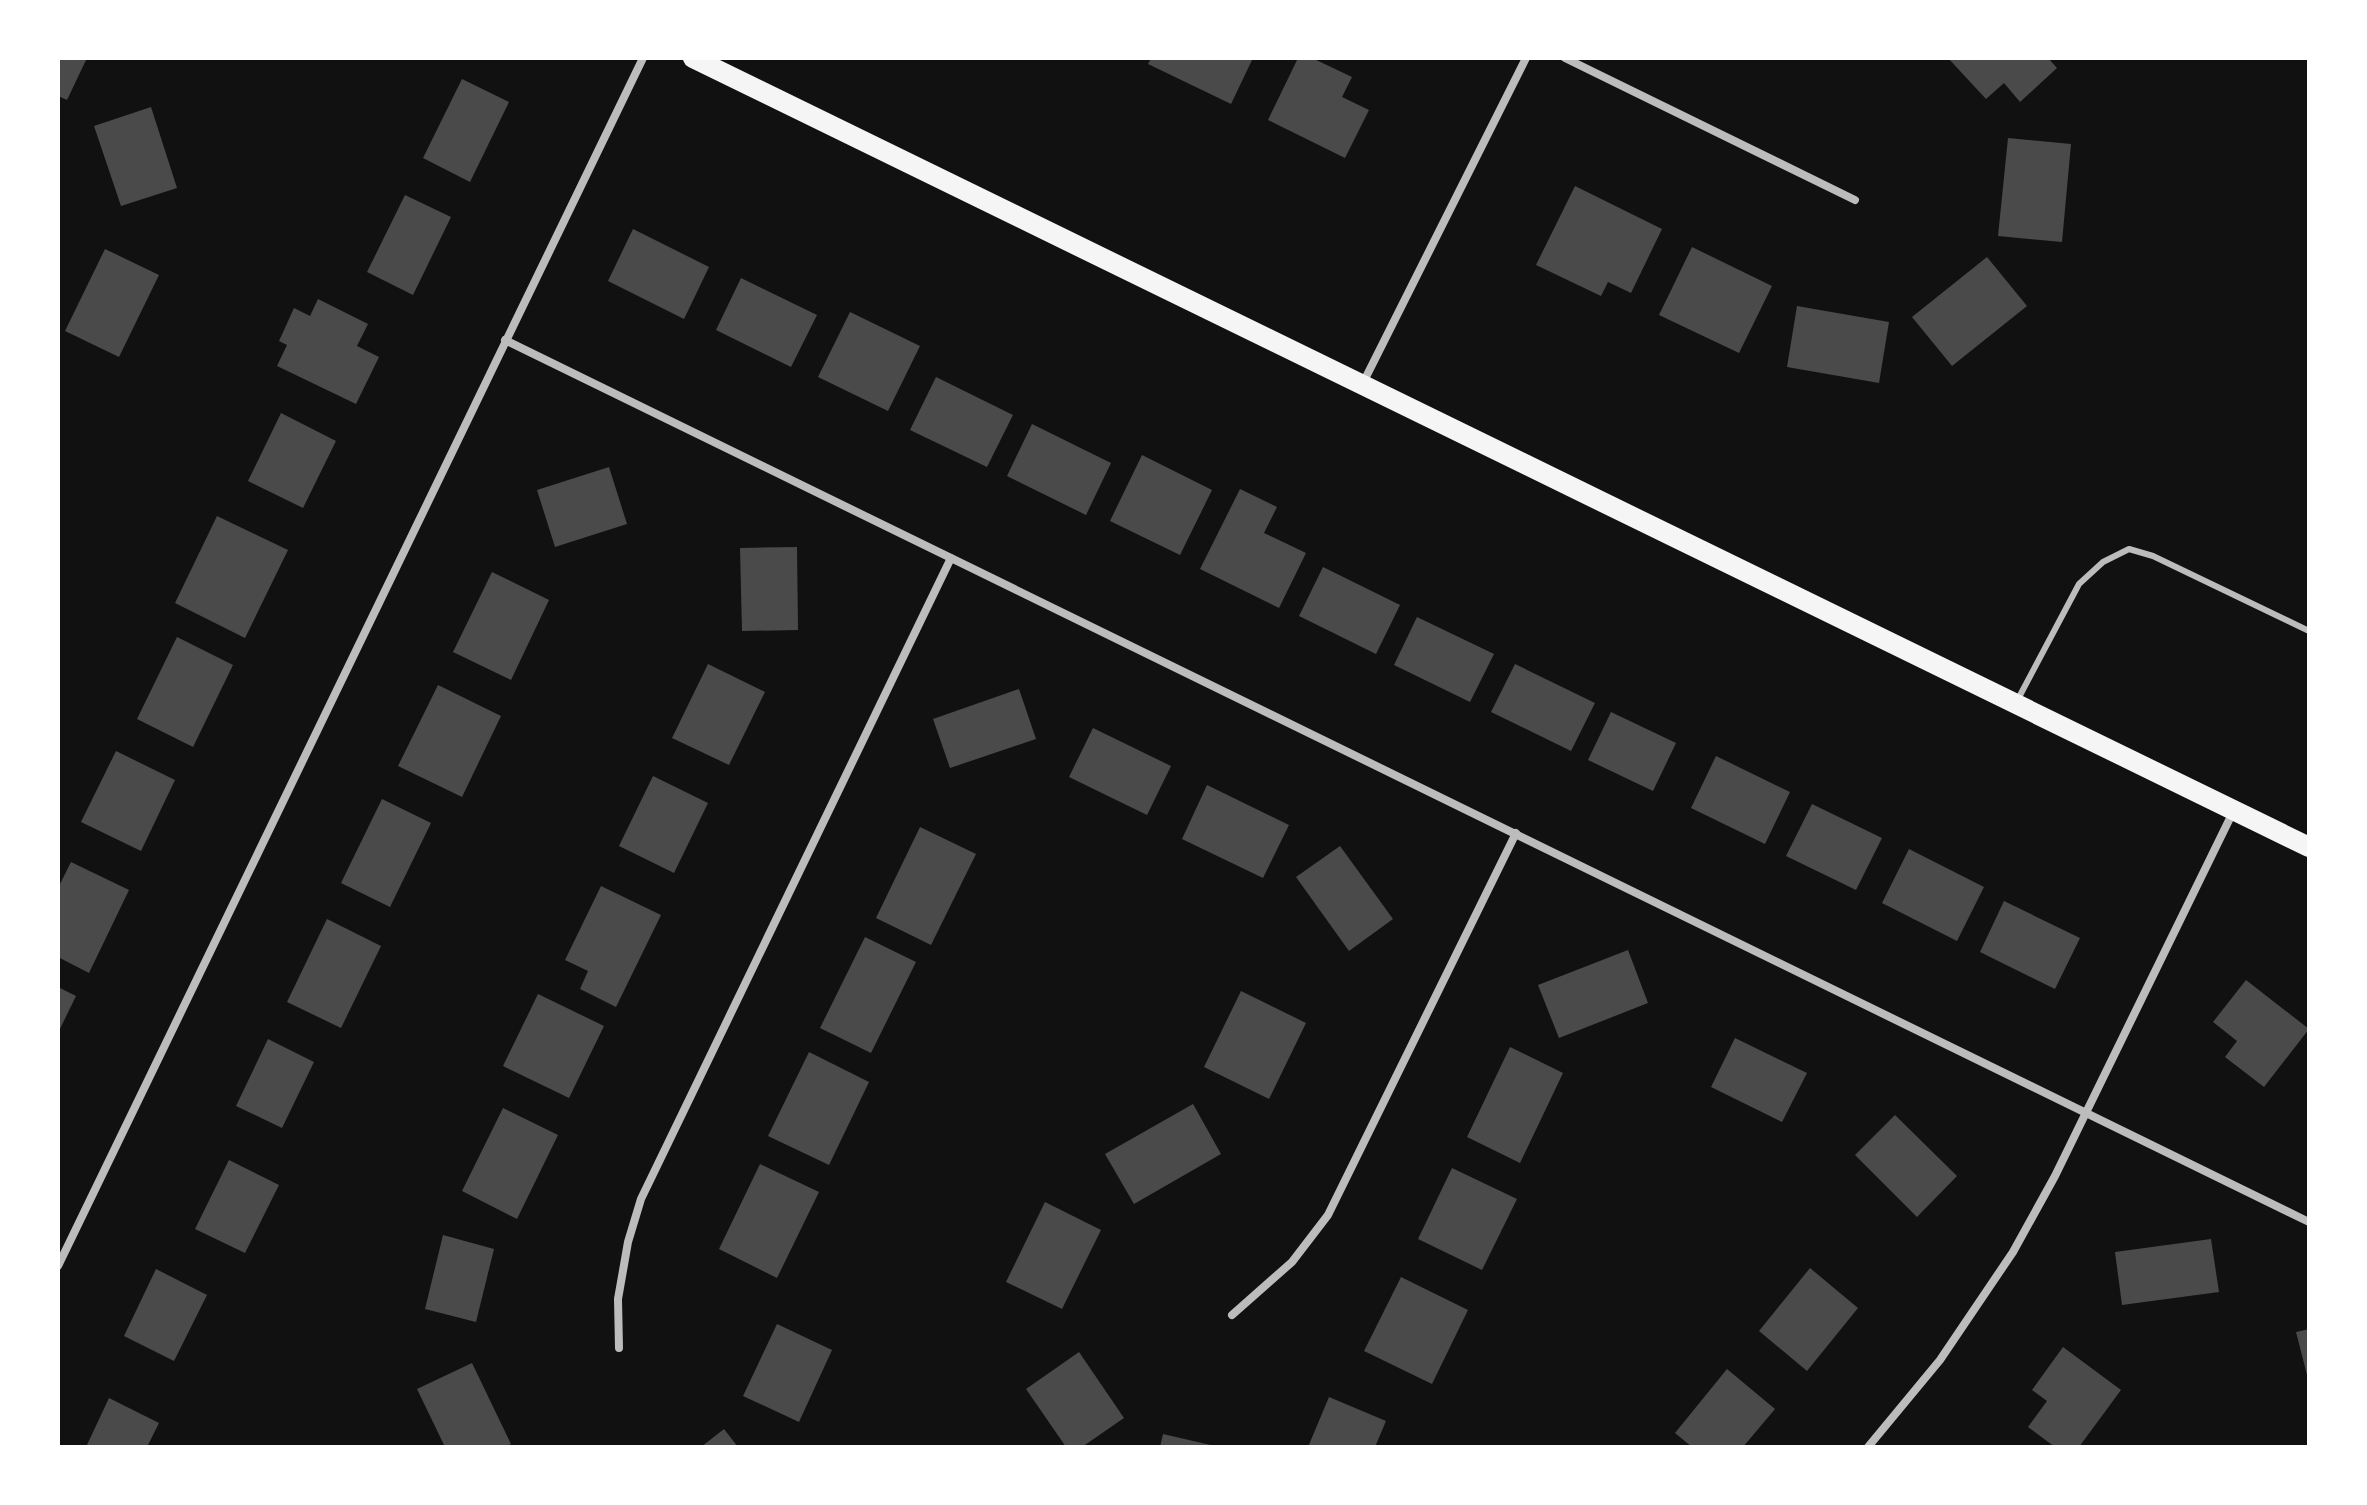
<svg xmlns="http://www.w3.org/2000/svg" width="2367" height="1505" font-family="Jost,sans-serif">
<rect width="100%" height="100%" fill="#111"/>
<!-- building -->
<g fill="#4a4a4a">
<path d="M58,58H87L67,100L58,96Z"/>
<path d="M1151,58H1253L1231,104L1148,64Z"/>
<path d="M1298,58H1312L1352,77L1342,97L1369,110L1345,158L1268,120Z"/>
<path d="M1948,58H2048L2057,68L2020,102L2004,83L1986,99Z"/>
<path d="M462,79L509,102L470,182L423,158Z"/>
<path d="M151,107L177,188L121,206L94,126Z"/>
<path d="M2008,138L2071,144L2062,242L1998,236Z"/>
<path d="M1575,186L1662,229L1631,293L1608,282L1601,296L1536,265Z"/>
<path d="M405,195L451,217L413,295L367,272Z"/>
<path d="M633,229L709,267L684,319L608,281Z"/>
<path d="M1692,247L1772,286L1739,353L1659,315Z"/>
<path d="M105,249L159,275L119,357L65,331Z"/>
<path d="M1987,257L2027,306L1952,366L1912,317Z"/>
<path d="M741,278L817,315L791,367L716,330Z"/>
<path d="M318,299L368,324L357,346L379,357L356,404L277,366L287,345L279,341L294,308L310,316Z"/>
<path d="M1797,306L1889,322L1879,383L1787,367Z"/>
<path d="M850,312L920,346L888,411L818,377Z"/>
<path d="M936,377L1013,415L987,467L910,430Z"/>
<path d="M281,413L336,441L303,508L248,481Z"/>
<path d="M1032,424L1111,463L1086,515L1007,476Z"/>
<path d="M1142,455L1212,490L1180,555L1110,521Z"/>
<path d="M609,467L627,524L555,547L537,490Z"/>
<path d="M1240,489L1277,507L1264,533L1306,553L1279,608L1200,569Z"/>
<path d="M217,516L288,550L245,638L175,603Z"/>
<path d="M797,547L798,630L742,631L740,548Z"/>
<path d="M1323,567L1400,605L1376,654L1299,616Z"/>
<path d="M492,572L549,600L511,680L453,652Z"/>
<path d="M1417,617L1494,654L1470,702L1394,665Z"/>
<path d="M177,637L233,665L193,747L137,719Z"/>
<path d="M708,664L765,692L729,765L672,738Z"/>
<path d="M1515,664L1595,703L1571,751L1491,712Z"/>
<path d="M438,685L501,716L462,797L398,766Z"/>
<path d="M1019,689L1036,739L950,768L933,719Z"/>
<path d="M1611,712L1676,743L1653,791L1588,760Z"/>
<path d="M1093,728L1171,766L1147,815L1069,777Z"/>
<path d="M116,751L175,780L141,851L81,822Z"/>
<path d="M1716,756L1790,792L1765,844L1691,808Z"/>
<path d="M653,776L708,803L674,873L619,846Z"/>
<path d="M1207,785L1289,825L1263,878L1182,839Z"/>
<path d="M382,799L431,823L390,907L341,883Z"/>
<path d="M1812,804L1882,838L1856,890L1786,856Z"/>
<path d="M920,827L976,854L931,945L876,918Z"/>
<path d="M1340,846L1393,919L1349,951L1296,877Z"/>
<path d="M1909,849L1984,887L1957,941L1882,903Z"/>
<path d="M71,862L129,890L89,973L58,957V888Z"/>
<path d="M601,886L661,915L616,1007L580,989L588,971L565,960Z"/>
<path d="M2004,901L2080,938L2055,989L1980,952Z"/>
<path d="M327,919L381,946L341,1028L287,1002Z"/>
<path d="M865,937L916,962L871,1053L820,1028Z"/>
<path d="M1628,950L1648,1003L1559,1038L1538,985Z"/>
<path d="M2246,980L2309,1029L2264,1087L2225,1057L2237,1041L2213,1022Z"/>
<path d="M58,987L76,996L58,1033Z"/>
<path d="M1241,991L1306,1023L1269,1099L1204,1067Z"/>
<path d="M538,994L604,1026L569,1098L503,1066Z"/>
<path d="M1735,1038L1807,1073L1782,1122L1711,1087Z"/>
<path d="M268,1039L314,1062L282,1128L236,1106Z"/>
<path d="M1510,1047L1563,1073L1520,1163L1467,1137Z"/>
<path d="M809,1052L869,1082L829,1165L768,1136Z"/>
<path d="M1193,1104L1221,1154L1134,1204L1105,1154Z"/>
<path d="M503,1108L558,1135L517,1219L462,1191Z"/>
<path d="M1895,1115L1957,1176L1917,1217L1855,1155Z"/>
<path d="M229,1160L279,1185L245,1253L195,1229Z"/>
<path d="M760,1164L819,1192L777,1278L719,1249Z"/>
<path d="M1452,1168L1517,1199L1482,1270L1418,1239Z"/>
<path d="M1045,1202L1101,1230L1062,1309L1006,1282Z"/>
<path d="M443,1235L494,1249L476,1322L425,1309Z"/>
<path d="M2211,1239L2219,1292L2122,1305L2115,1252Z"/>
<path d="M1810,1268L1858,1308L1807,1371L1759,1331Z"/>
<path d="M156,1269L207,1295L174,1361L124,1336Z"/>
<path d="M1401,1277L1468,1310L1432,1384L1364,1351Z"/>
<path d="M777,1324L832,1350L799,1422L743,1396Z"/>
<path d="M2309,1329V1379H2308L2296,1332Z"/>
<path d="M2063,1347L2121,1390L2079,1447H2055L2028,1427L2047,1401L2032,1390Z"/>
<path d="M1079,1352L1124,1418L1082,1447H1066L1026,1389Z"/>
<path d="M472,1363L511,1444L505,1447H445L417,1389Z"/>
<path d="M1727,1369L1775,1409L1743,1447H1692L1675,1433Z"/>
<path d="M1329,1397L1386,1421L1375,1447H1308Z"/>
<path d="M109,1398L159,1423L147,1447H86Z"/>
<path d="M724,1429L738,1447H701Z"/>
<path d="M1163,1434L1215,1446L1214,1447H1160Z"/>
</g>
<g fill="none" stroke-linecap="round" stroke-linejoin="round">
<!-- service -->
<path stroke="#bcbcbc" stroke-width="6" d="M2017,701L2079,584L2103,562L2129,549L2153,556L2309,631"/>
<!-- minor -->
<g stroke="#bcbcbc" stroke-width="8">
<path d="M1565,58L1855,200"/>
<path d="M505,340L2309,1222"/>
<path d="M1363,383L1526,58"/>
<path d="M58,1266L643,58"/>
<path d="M1232,1315L1292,1262L1328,1215L1516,833"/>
<path d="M619,1348L618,1299L628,1242L641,1199L951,558"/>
<path d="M1868,1447L1940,1360L2013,1252L2055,1176L2233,812"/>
</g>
<!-- primary -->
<path stroke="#f5f5f5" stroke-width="20" d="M693,58L2309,847"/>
</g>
<!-- border -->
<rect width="2367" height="1505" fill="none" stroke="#ffffff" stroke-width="120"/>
</svg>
